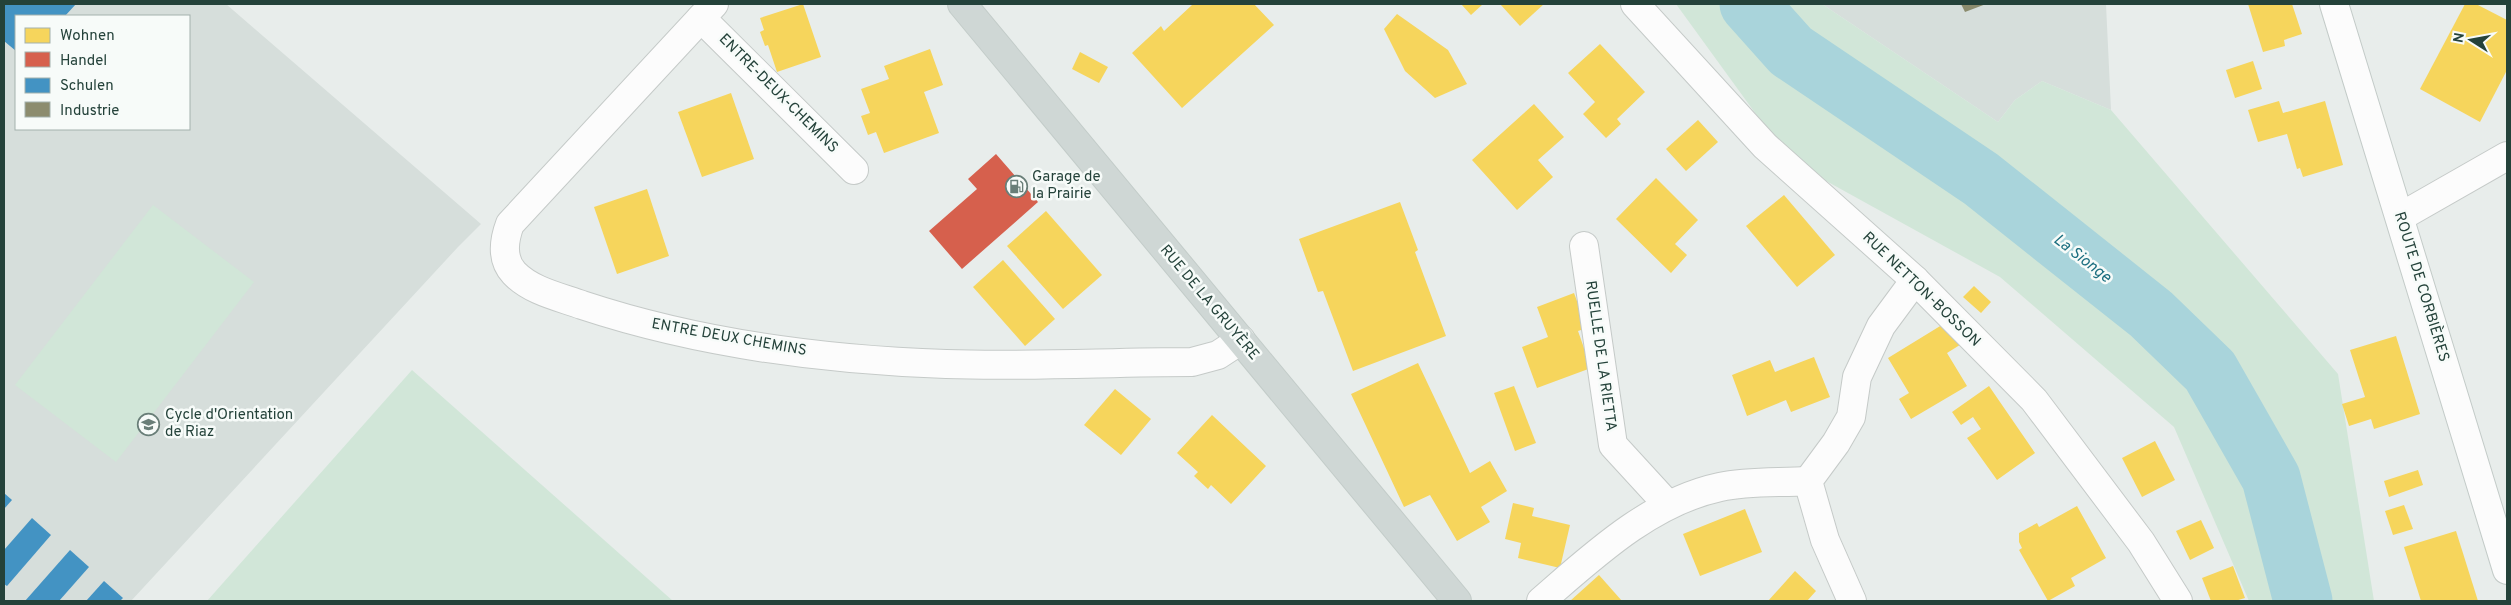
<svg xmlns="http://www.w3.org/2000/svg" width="2511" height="605" font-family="Overpass,sans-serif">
<rect width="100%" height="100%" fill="#e8edeb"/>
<!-- built -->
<g fill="#d6dedb" fill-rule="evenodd">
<path d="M4,4H226L481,224L458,247L131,601H4ZM16,16H189V129H16Z"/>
<path d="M1822,4H2106L2111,110L2042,81L2015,100L1998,122Z"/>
</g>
<!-- green -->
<g fill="#d1e6d8">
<path d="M1676,4H1822L1998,122L2015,100L2042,81L2111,110L2338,374L2374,601H2249L2174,427L2000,277L1790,161Z"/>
<path d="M153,205L254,282L116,462L15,385Z"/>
<path d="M412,370L673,601H207Z"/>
</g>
<!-- homes -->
<g fill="#f6d55c">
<path d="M803,4L821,57L777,72L768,45L765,46L760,32L764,30L760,18Z"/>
<path d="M1191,4H1254L1274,25L1182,108L1132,53L1161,26L1164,31L1192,5Z"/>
<path d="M1461,4H1483L1471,15Z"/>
<path d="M1500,4H1544L1520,26Z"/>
<path d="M2248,4H2292L2302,34L2284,40L2285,46L2263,52Z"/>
<path d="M2465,4H2476L2507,20V70L2480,122L2420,89Z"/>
<path d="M1397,14L1448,50L1467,84L1435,98L1405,71L1384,29Z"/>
<path d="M1600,44L1645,92L1617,119L1621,124L1606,138L1583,114L1595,102L1568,73Z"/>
<path d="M930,49L943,85L924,92L939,133L884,153L876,132L868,135L861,116L870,113L861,89L889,79L884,66Z"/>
<path d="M1080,52L1108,67L1099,83L1072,69Z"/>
<path d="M2253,61L2262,89L2235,98L2226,70Z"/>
<path d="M731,93L754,159L702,177L678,112Z"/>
<path d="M2279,101L2283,113L2325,101L2343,165L2303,177L2300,168L2297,169L2287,134L2258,142L2248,110Z"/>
<path d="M1534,104L1564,137L1538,160L1553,177L1517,210L1472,160Z"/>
<path d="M1698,120L1718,142L1686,171L1666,149Z"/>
<path d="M1656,178L1698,220L1675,244L1687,255L1671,273L1616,219Z"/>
<path d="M647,189L669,256L617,274L594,207Z"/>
<path d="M1784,195L1835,255L1797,287L1746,226Z"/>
<path d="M1400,202L1418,250L1415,252L1446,336L1353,371L1323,291L1318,292L1299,239Z"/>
<path d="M1046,211L1102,275L1063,309L1007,246Z"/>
<path d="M1003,260L1055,319L1025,346L973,287Z"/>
<path d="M1974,286L1991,302L1981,313L1963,297Z"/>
<path d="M1574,293L1587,328L1578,331L1591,368L1537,388L1522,347L1548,337L1537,307Z"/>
<path d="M1950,320L1963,343L1947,353L1967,386L1911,419L1899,399L1909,393L1888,358Z"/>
<path d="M2396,336L2420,414L2374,429L2371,419L2349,426L2342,404L2365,397L2350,350Z"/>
<path d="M1814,357L1830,397L1791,412L1786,400L1747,416L1732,375L1770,360L1775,372Z"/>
<path d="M1418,363L1470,473L1490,461L1507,491L1481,507L1490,522L1457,541L1430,495L1404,507L1351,394Z"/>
<path d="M1514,386L1536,443L1515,451L1494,393Z"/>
<path d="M1989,386L2035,453L1997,480L1967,438L1981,429L1973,417L1961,425L1952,412Z"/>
<path d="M1115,389L1151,419L1121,455L1084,425Z"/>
<path d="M1212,415L1266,466L1231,504L1211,485L1208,489L1194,476L1198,472L1177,453Z"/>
<path d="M2155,441L2175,480L2142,497L2122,458Z"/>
<path d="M2418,470L2423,485L2389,497L2384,481Z"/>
<path d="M1513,503L1534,508L1532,516L1570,525L1560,568L1518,558L1521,543L1505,539Z"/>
<path d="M2404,505L2413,529L2393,535L2385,511Z"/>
<path d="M2077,506L2106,558L2071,578L2075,586L2048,601L2019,550L2022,548L2019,542V533L2037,523L2039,527Z"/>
<path d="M1745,509L1762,552L1700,576L1683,534Z"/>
<path d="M2201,520L2214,548L2190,560L2176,531Z"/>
<path d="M2456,531L2478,601H2421L2404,547Z"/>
<path d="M2233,566L2245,598L2235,601H2211L2202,578Z"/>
<path d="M1795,571L1816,591L1807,601H1768Z"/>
<path d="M1599,575L1622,601H1570Z"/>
</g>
<!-- shops -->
<path fill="#d6604d" d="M996,154L1038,202L962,269L929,231L977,189L968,179Z"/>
<!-- schools -->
<g fill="#4393c3">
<path d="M4,4H76L65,16H16V51L4,41Z"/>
<path d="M4,493L12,500L4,509Z"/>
<path d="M32,518L51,535L7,586L4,584V550Z"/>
<path d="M70,550L89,567L59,601H25Z"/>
<path d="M104,581L123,598L120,601H86Z"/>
</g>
<!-- industry -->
<path fill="#8c8c6e" d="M1961,4H1986L1965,12Z"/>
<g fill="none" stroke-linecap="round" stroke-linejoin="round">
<!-- river -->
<path stroke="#a9d4db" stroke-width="59" d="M1749,4L1791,51L1981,179L2151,314L2210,371L2271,478L2303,601"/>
<defs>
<g id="minor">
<path d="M714,4L510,224C504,240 501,259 514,273C531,291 560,297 582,305C697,343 826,360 946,364C1028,367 1110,362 1192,362L1218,355L1241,340"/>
<path d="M1635,4L1765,146L1915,280L2034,400L2141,542L2178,601"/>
<path d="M701,18L854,170"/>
<path d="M2400,217L2507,156"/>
<path d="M1584,246L1613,445L1668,505"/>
<path d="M1541,601C1593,556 1650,502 1720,487C1748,481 1780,483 1808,481"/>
<path d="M1852,601L1825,540L1808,481L1836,443L1851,417L1857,377L1881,326L1915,280"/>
</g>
<path id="secondary" d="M2334,4L2507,570"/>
<path id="primary" d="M962,4L1457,601"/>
</defs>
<!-- minor casing -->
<use href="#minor" stroke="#c5cac8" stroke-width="30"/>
<!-- secondary casing -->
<use href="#secondary" stroke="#c3cbc8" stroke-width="30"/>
<!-- primary casing -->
<use href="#primary" stroke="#c3ccc9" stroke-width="30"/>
<!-- minor -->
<use href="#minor" stroke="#fcfcfc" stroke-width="28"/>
<!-- secondary -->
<use href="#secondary" stroke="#fcfcfc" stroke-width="28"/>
<!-- primary -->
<use href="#primary" stroke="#cfd7d5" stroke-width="28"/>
</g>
<!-- icons -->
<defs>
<symbol id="fuel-ring" viewBox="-11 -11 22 22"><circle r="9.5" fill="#f7fbf9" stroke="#697e78" stroke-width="1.5"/><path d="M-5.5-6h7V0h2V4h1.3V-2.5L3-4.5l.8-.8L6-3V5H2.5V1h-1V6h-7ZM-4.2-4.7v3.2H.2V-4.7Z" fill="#697e78"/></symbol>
<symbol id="school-ring" viewBox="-11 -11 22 22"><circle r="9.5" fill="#f7fbf9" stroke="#697e78" stroke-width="1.5"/><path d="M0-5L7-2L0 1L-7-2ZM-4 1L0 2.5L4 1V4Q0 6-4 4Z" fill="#697e78"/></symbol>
</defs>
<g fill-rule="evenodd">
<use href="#fuel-ring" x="1004" y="174" width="25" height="25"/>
<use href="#school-ring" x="136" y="412" width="25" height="25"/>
</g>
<g text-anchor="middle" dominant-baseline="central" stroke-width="5" stroke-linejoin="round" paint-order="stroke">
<!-- street labels -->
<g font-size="15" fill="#24423a" stroke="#f7fbf9">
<text transform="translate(778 94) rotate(45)">ENTRE-DEUX-CHEMINS</text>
<text transform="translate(2421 287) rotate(73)">ROUTE DE CORBIÈRES</text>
<text transform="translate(1921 290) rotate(44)">RUE NETTON-BOSSON</text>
<text transform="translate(1209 303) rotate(50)">RUE DE LA GRUYÈRE</text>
<text transform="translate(729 338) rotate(10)">ENTRE DEUX CHEMINS</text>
<text transform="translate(1600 356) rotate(82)">RUELLE DE LA RIETTA</text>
</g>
<!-- poi labels -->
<g font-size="15" fill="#24423a" stroke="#f7fbf9" text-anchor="start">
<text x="1032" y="177">Garage de<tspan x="1032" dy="17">la Prairie</tspan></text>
<text x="165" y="415">Cycle d'Orientation<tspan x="165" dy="17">de Riaz</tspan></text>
</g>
<!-- water labels -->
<g font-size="16" font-style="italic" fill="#1c6f80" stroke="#f7fbf9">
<text transform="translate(2082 259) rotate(38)">La Sionge</text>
</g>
</g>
<!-- border -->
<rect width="2511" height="605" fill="none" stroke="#24423a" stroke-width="10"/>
<!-- legend -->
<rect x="15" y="15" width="175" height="115" fill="#f7fbf9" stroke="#a3b1ad"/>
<rect x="25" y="28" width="25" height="15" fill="#f6d55c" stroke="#a3b1ad"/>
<text x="60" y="40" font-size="15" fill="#24423a">Wohnen</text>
<rect x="25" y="52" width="25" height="15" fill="#d6604d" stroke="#a3b1ad"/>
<text x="60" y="65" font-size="15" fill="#24423a">Handel</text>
<rect x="25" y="78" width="25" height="15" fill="#4393c3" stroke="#a3b1ad"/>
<text x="60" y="90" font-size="15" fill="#24423a">Schulen</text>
<rect x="25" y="102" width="25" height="15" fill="#8c8c6e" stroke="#a3b1ad"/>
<text x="60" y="115" font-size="15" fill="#24423a">Industrie</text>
<!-- north arrow -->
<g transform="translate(2471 40) rotate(281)" stroke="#f7fbf9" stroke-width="4" paint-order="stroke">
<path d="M0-4L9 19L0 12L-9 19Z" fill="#24423a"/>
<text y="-8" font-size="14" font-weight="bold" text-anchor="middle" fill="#24423a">N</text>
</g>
</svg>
